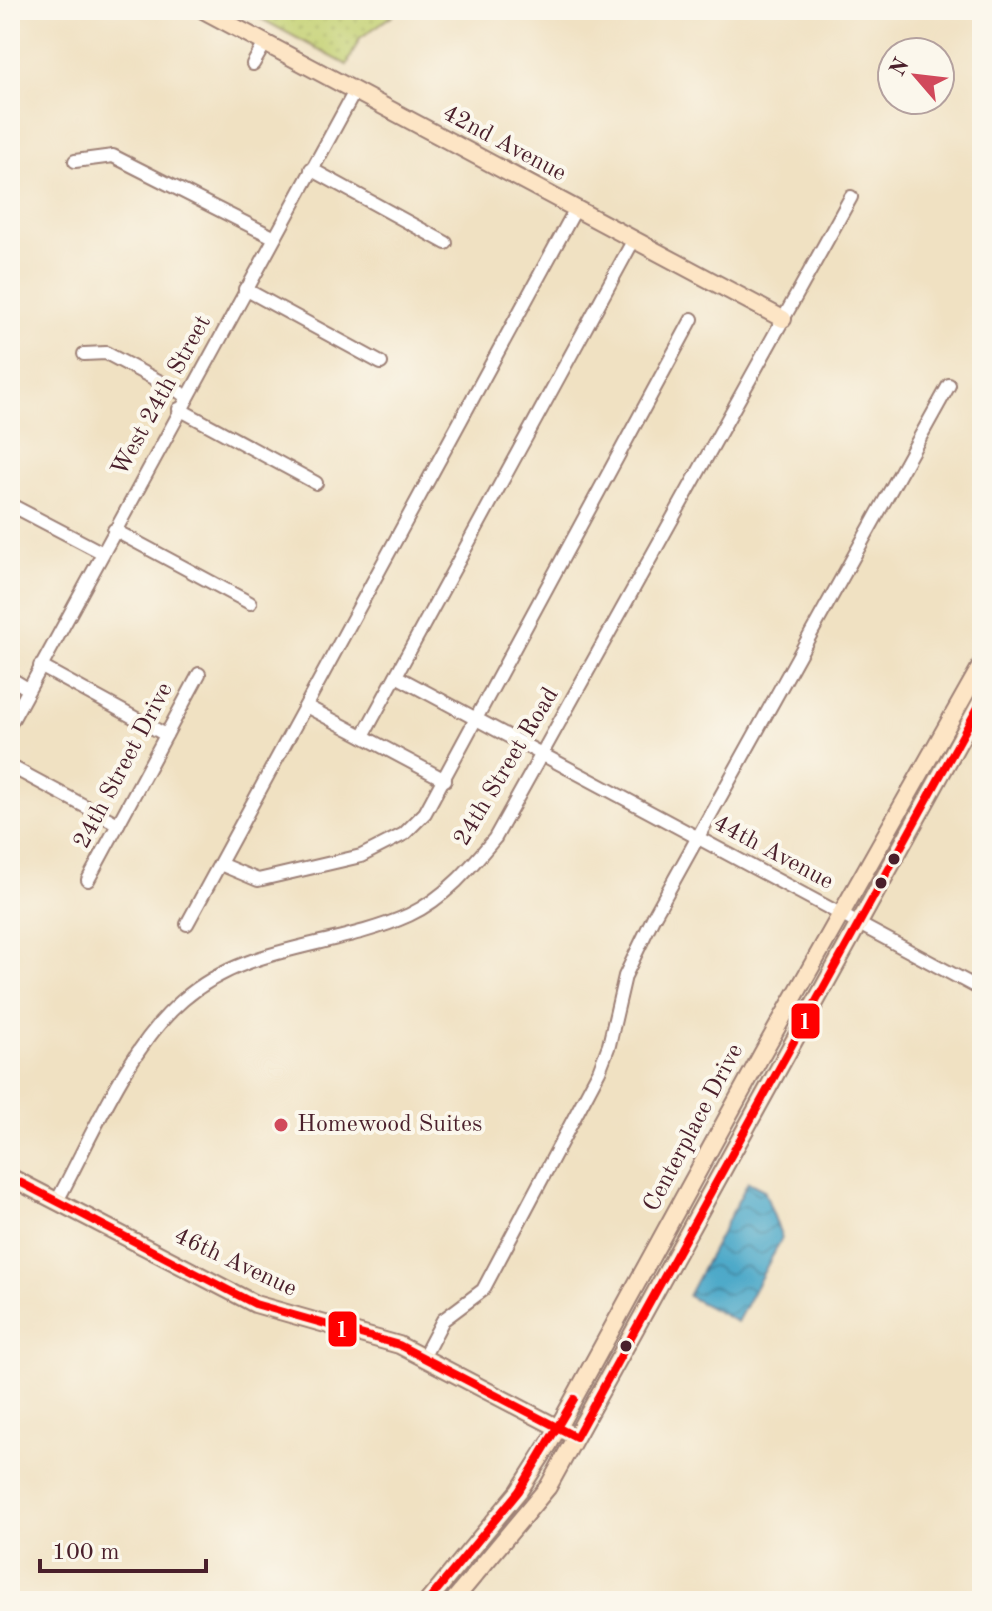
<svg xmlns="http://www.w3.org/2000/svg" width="992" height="1611" font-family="'Old Standard TT',serif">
<defs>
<pattern id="park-dots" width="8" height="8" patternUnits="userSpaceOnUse" patternTransform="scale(2)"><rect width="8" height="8" fill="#c3d071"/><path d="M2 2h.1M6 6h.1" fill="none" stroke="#a9b262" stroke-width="1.8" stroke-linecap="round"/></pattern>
<pattern id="water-waves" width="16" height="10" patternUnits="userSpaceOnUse" patternTransform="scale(2)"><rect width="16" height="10" fill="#4aa7c8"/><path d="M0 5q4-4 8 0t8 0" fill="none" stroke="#4087a3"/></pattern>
</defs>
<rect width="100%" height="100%" fill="#fbf7ec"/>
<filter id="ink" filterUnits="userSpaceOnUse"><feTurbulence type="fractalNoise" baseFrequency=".0125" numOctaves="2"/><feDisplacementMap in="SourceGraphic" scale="16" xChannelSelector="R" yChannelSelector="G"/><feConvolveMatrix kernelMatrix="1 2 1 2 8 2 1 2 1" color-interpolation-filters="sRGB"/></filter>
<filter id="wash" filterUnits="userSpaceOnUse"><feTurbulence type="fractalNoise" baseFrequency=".006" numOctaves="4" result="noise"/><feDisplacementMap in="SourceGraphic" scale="32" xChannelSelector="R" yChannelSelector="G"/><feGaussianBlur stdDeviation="1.8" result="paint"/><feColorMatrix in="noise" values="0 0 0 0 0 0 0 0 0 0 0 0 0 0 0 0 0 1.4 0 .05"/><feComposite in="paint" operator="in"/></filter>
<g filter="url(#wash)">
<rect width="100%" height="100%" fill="#f0e1c2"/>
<!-- park -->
<path fill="url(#park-dots)" stroke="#86784e" stroke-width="2" d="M245,10H400L360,38L347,65Z"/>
<!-- water -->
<path fill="url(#water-waves)" stroke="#4a637a" stroke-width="2" d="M748,1182L764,1190L782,1238L737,1322L688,1296Z"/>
</g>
<g filter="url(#ink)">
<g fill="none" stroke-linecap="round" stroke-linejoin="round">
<defs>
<g id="street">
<path d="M253,64L264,45"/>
<path d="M75,161L113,156L273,237"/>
<path d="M311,169L446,243"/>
<path d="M245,289L381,363"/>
<path d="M84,354L106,353L187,396"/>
<path d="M179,409L316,483"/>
<path d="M15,507L101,552"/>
<path d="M114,530L250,603"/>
<path d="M40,666L166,735"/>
<path d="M396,676L982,990"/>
<path d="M10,678L28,689"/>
<path d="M306,706L445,780"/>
<path d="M10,724L355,91"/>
<path d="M363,736L633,241"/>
<path d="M10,766L118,824"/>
<path d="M220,864L258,880L361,856L404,834L425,813L692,319"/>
<path d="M88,880L199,674"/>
<path d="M187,924L575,210"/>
<path d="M57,1201C92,1137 127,1048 183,1000C248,943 334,949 409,915C445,898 470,868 495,838L851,197"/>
<path d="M424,1356L443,1320L483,1290L599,1071L609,1045L625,976L653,918L949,385"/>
</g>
<g id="secondary">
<path d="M203,10L783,319"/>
<path d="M10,1177L255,1304L399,1345L568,1433"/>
<path d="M428,1601L519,1491L549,1444L762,1054L982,664"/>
<path d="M453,1601L548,1487L982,700"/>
</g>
</defs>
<!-- street casing -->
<use href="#street" stroke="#9d8076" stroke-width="16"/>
<!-- secondary casing -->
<use href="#secondary" stroke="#9d8076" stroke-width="20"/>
<!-- street -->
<use href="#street" stroke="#fff" stroke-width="12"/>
<!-- secondary -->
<use href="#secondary" stroke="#fde5c5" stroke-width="16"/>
<defs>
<g id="bus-1">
<path d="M10,1177L255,1304L399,1345L576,1437L982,700"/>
<path d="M428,1601L519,1491L574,1399"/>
</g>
</defs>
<!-- bus-1 casing -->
<use href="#bus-1" stroke="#fbf7ec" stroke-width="14"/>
<!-- bus-1 -->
<use href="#bus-1" stroke="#f00" stroke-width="8"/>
</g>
</g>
<!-- markers -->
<g fill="#4a1f2b" stroke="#fbf7ec" stroke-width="3">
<circle cx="894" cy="859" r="7"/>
<circle cx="881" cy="883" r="7"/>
<circle cx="626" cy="1346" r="7"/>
</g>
<circle fill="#d1495b" stroke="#fbf7ec" stroke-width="3" cx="281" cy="1125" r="8"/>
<g text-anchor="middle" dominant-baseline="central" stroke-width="8" stroke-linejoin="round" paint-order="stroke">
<!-- street labels -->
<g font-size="24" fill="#4a1f2b" stroke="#fbf7ec">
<text transform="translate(504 144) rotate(28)">42nd Avenue</text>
<text transform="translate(162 396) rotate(-61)">West 24th Street</text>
<text transform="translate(124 766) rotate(-62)">24th Street Drive</text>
<text transform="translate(507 767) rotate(-59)">24th Street Road</text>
<text transform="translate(773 853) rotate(28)">44th Avenue</text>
<text transform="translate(694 1128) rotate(-62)">Centerplace Drive</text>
<text transform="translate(235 1263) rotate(25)">46th Avenue</text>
</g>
<!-- poi labels -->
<g font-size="24" fill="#4a1f2b" stroke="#fbf7ec" text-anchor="start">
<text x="297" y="1125">Homewood Suites</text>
</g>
</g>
<g stroke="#fbf7ec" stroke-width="3">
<rect x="790" y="1002" width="31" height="38" rx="8" fill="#f00"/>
<rect x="327" y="1310" width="31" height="38" rx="8" fill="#f00"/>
</g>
<g font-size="22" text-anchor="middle" font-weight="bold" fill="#fff">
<text x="805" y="1029">1</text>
<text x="342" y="1337">1</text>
</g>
<!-- margin -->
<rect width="992" height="1611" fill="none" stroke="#fbf7ec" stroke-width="40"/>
<!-- north arrow -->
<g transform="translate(916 76) rotate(298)"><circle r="38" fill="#fbf7ec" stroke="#b4a19f" stroke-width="2"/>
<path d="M0-6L14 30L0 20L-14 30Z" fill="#d1495b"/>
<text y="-12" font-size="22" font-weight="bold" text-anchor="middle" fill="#4a1f2b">N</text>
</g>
<!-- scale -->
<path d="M40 1559v12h166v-12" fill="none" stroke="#4a1f2b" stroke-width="4"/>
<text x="52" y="1559" font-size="24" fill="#4a1f2b" stroke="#fbf7ec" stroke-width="6" paint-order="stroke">100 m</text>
</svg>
